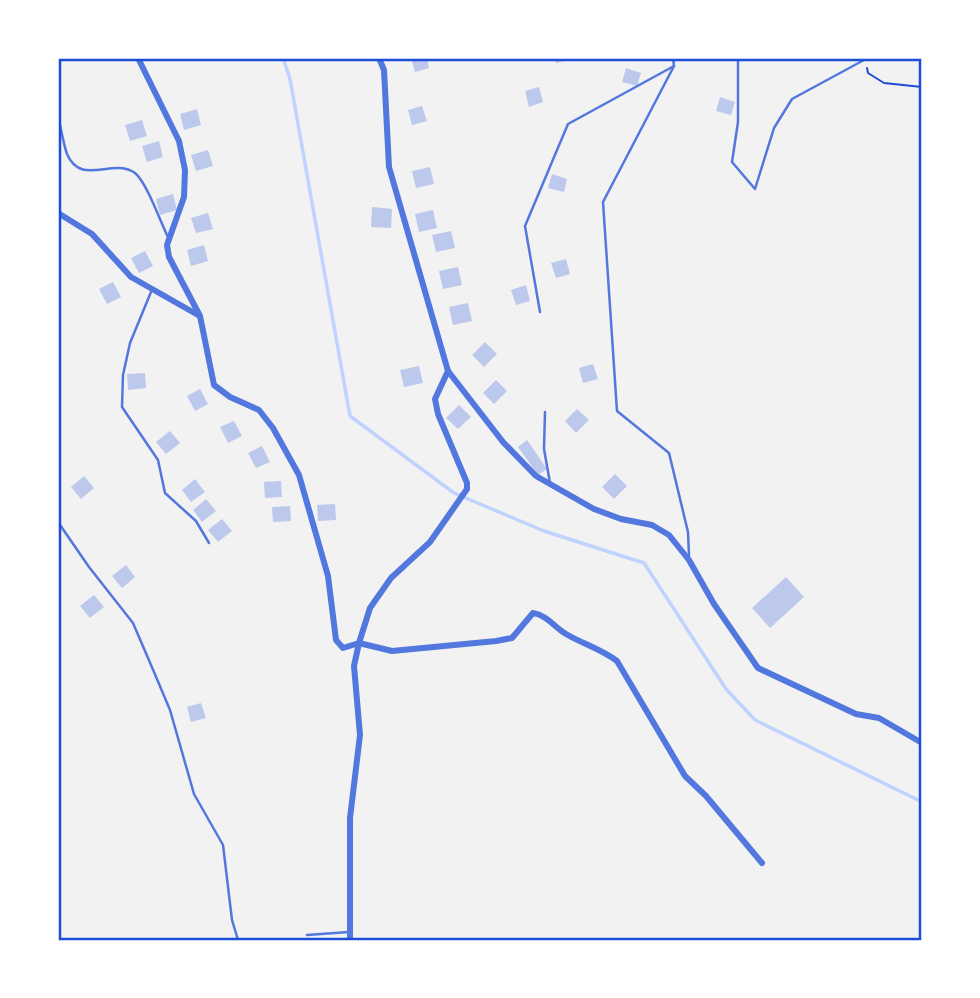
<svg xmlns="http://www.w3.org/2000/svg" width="980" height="998" font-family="'IBM Plex Sans',sans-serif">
<rect width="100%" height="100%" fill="#f2f2f2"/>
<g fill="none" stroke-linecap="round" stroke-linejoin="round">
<!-- stream -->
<path stroke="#bfd3fe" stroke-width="3.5" d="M283,58L290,79L350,416L454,493L544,531L644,563L726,689L755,720L922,802"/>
</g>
<!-- building -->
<g fill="#bdc9ec">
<path d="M411,58H427L429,68L415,72Z"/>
<path d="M554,58H572V59L556,63Z"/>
<path d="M626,68L641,73L637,86L622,82Z"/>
<path d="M539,87L543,102L529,107L525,91Z"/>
<path d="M720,97L735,102L731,115L716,111Z"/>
<path d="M422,106L427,121L412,125L408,110Z"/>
<path d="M197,109L201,125L184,130L180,114Z"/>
<path d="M142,120L147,136L130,141L125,125Z"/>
<path d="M159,141L163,157L147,162L142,146Z"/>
<path d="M208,150L213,166L196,171L191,155Z"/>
<path d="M430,167L434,184L416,188L412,171Z"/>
<path d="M552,174L567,179L564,192L548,188Z"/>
<path d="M173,194L177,210L160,215L156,199Z"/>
<path d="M372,207L392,209L391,228L371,227Z"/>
<path d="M433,210L437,228L419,232L415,214Z"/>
<path d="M208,213L213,229L196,233L191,218Z"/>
<path d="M451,231L455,248L436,252L432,235Z"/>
<path d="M204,245L208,261L191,266L187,250Z"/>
<path d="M145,251L153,266L139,273L131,258Z"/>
<path d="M566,259L570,274L556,278L551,263Z"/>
<path d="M458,267L462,285L443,289L439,271Z"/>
<path d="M113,282L121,297L107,304L99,289Z"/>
<path d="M526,285L530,301L516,305L511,290Z"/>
<path d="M468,303L472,321L453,325L449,307Z"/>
<path d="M485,342L497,354L484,367L472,355Z"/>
<path d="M593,364L598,379L583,383L579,368Z"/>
<path d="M419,366L423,383L404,387L400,370Z"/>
<path d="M145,373L146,388L128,390L127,374Z"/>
<path d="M496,380L507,391L494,404L483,393Z"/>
<path d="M200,389L208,404L195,411L187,396Z"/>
<path d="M459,405L471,417L458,429L446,418Z"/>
<path d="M577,409L589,420L576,433L565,421Z"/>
<path d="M234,421L242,436L228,443L220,427Z"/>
<path d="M170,431L180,443L166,454L156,442Z"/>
<path d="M527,440L547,469L538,475L518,447Z"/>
<path d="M262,446L270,462L256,468L248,453Z"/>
<path d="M615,474L627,486L614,499L602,487Z"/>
<path d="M84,476L94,488L81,499L71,487Z"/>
<path d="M195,479L205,492L191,502L182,490Z"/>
<path d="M281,481L282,497L265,498L264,482Z"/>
<path d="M206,499L216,511L202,522L193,510Z"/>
<path d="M335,504L336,520L318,521L317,505Z"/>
<path d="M290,506L291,521L273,522L272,507Z"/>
<path d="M222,519L232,531L218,542L208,530Z"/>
<path d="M126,565L135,577L122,588L112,576Z"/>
<path d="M786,577L804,597L770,628L752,608Z"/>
<path d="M94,595L104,607L90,618L80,606Z"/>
<path d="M201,703L206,718L191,722L187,707Z"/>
</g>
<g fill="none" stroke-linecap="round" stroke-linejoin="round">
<!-- path -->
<path stroke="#1d4ed8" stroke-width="2" d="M867,68L868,73L884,83L922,87"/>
<!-- service -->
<g stroke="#5277de" stroke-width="2.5">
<path d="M673,58L674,66L603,202L617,411L669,453L688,532L689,556"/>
<path d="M738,58V122L732,162L755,189L774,128L792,99L864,60"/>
<path d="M58,116C61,128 63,142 67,154C81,187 113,157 135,173C147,183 160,221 168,237"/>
<path d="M151,292L130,343L123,375L122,407L158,460L165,493L196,521L209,543"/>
<path d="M540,312L525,226L568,124L674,66"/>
<path d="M545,412L544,449L550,483"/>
<path d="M58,522L89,567L133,623L154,672L170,710L194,794L223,845L232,920L238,940"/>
<path d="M307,935L349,932"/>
</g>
<!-- minor -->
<g stroke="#5277de" stroke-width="6">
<path d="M138,58L179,141L185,170L184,197L167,245L169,257L200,316L214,385L230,397L259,410L273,428L299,475L328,576L336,640L343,648L359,643L392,651L496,641L512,638L533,613C547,615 554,627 566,634C583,644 601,649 617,661L685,776L706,796L762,863"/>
<path d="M379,58L384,70L389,167L448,371L503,442L536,476L594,509L621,519L652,525L669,535L689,560L714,604L758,668L856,714L879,718L922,743"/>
<path d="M58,213L92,234L131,277L198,315"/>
<path d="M350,940V818L360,735L354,666L359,643L370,608L391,578L430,542L467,489V483L438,414L435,399L448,371"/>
</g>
</g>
<!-- border -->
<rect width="980" height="998" fill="none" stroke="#ffffff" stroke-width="119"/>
<rect x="60" y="60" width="860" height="879" fill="none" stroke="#1d4ed8" stroke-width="2.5"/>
</svg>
